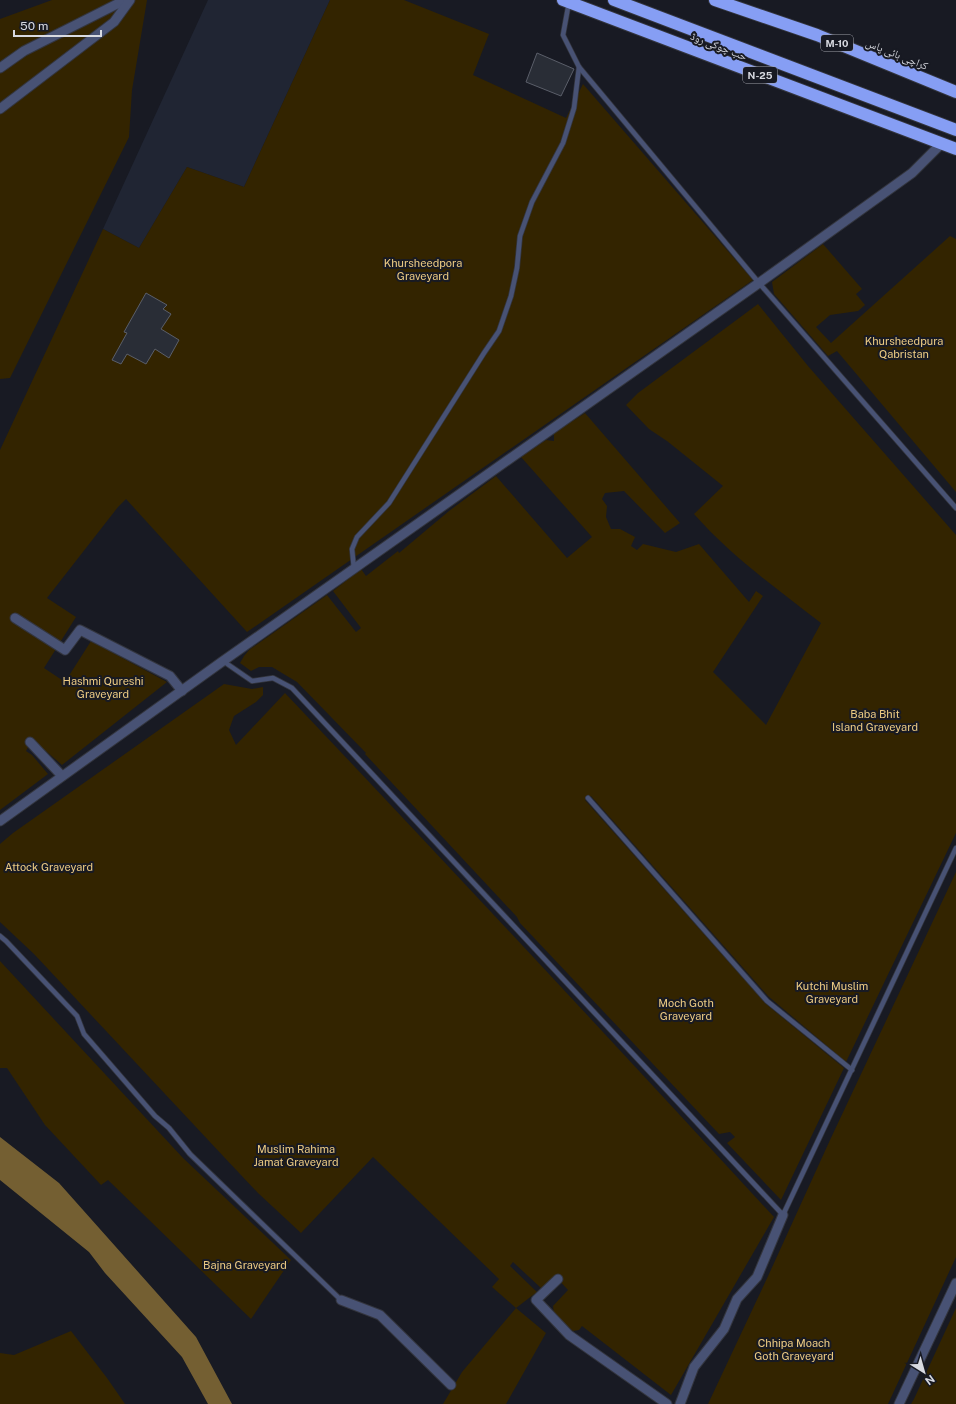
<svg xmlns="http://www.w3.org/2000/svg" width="956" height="1404" font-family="'Public Sans','Noto Naskh Arabic',sans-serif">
<rect width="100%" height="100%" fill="#181a23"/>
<!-- built -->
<path fill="#202533" d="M208,0H330L244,187L187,167L139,248L103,229Z"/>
<!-- green -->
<g fill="#332400">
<path d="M52,0H147L132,90L129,137L10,378L0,379V19Z"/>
<path d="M330,0H404L489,34L473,75L566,118L583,84L753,280L247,632L126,499L118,507L47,598L76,617L44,668L65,682L91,641L167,682L62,765L32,739L26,751L32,755L48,774L0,810V450L103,229L139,248L187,167L244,187Z"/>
<path d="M950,236L956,239V492L837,351L828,356L774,294L772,282L823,244L862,289L856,294L865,305L858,311L830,315L816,327L831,343Z"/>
<path d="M758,304L808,366L956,535V833L846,1062L768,996L591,796L585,800L766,1004L844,1068L781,1200L727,1143L735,1137L730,1132L719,1134L520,923L517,917L365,754L366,753L297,682L272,667H259L251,671L240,663L244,656L249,650L327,595L356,632L361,628L333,591L361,569L366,576L398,551L399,553L449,511L496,476L567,558L592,537L521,457L546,440L554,441V433L585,413L680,523L665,533L624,491L605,493L602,499L607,506L606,517L611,529H620L635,537L631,546L637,550L643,544L676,552L699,544L749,602L756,591L763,596L713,672L766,725L821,623C777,589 731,556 694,514L723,486L667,441L649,429L626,405L638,393Z"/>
<path d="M224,684L252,689L263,687V695L256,702L234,716L229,730L236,745L285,693C449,866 612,1041 774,1217L671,1395L582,1326L579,1330L573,1331L554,1314L553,1306L568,1290L555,1276L541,1288L513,1262L510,1266L537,1292L516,1308L546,1333L506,1404H443L462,1372L516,1308L492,1287L499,1279L373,1157L301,1233L258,1193L224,1157L34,954L0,922V844L13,833Z"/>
<path d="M956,872V1257L888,1404H708L769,1274L830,1140Z"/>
<path d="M0,961L183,1158L291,1260L251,1319L108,1180L101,1185L45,1125L7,1068H0Z"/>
<path d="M956,1308V1404H911L914,1399Z"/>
<path d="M71,1331L107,1378L125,1404H0V1353L14,1355Z"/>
</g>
<!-- water -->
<path fill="#745f32" d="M0,1137L59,1183L196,1337L232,1404H208L182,1357L105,1273L89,1252L0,1180Z"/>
<!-- building -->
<g fill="#292d36" stroke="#5a5e69">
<path d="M537,53L574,69L561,96L526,82Z"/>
<path d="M146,293L167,305L163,309L171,314L161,329L179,340L169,358L155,349L146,364L127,354L121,364L112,360L127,333L124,332Z"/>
</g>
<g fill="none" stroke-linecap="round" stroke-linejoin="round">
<defs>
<g id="lane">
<path d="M569,2L563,35L579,67L759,283L956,508"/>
<path d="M354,569L352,549L357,537L389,503L484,353L499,331L511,296L517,268L520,236L532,202L563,143L574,108L579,67"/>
<path d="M223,661L252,681L273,678L292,688L783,1215L956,848"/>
<path d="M588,798L767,1001L852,1070"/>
<path d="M0,936L6,941L77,1016L84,1034L155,1116L169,1128L190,1154L253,1215L341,1300"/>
</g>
<g id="street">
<path d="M0,68L24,51L125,0"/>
<path d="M0,109L114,22L130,0"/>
<path d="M15,618L65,650L80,630L170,676L182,691"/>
<path d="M30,742L62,776"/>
<path d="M0,821L223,661L759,283L912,173L942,143"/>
<path d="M558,1279L536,1300L569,1335L667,1404"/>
<path d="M341,1300L380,1315L451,1385"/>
<path d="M680,1404L694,1367L724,1329L737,1299L757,1277L783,1215"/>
<path d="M899,1404L956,1283"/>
</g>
<g id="highway">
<path d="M563,0L956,149"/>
<path d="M614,0L956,130"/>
<path d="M715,0L817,35L956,92"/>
</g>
</defs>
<!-- lane casing -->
<use href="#lane" stroke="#33353e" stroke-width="6"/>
<!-- street casing -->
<use href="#street" stroke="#33353e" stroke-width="11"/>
<!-- highway casing -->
<use href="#highway" stroke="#33353e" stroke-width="14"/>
<!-- lane -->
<use href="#lane" stroke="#485274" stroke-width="4.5"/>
<!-- street -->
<use href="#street" stroke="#485274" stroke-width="9"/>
<!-- highway -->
<use href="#highway" stroke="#869ef4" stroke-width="12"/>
</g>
<g text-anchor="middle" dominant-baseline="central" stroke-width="4" stroke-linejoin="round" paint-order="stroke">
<!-- shield labels -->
<g fill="#181a23" stroke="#9ea0a8" stroke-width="1">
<rect x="821" y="35" width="32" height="16" rx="3"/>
<rect x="743" y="67" width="34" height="16" rx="3"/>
</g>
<g font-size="10" font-weight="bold" fill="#d8dae1">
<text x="837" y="43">M-10</text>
<text x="760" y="75">N-25</text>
</g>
<!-- street labels -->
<g font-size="11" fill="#d8dae1" stroke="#181a23">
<text transform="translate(719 46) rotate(21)">حب چوکی روڈ</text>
<text transform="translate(897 54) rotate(22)">کراچی بائی پاس</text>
</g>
<!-- park labels -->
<g font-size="11" fill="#eecc84" stroke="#181a23">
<text x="423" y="263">Khursheedpora<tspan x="423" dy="13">Graveyard</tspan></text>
<text x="904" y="341">Khursheedpura<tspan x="904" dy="13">Qabristan</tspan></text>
<text x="103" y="681">Hashmi Qureshi<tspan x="103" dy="13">Graveyard</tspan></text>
<text x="875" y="714">Baba Bhit<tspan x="875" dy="13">Island Graveyard</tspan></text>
<text x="49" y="867">Attock Graveyard</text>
<text x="832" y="986">Kutchi Muslim<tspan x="832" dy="13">Graveyard</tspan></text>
<text x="686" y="1003">Moch Goth<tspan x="686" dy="13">Graveyard</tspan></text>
<text x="296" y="1149">Muslim Rahima<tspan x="296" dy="13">Jamat Graveyard</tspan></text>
<text x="245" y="1265">Bajna Graveyard</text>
<text x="794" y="1343">Chhipa Moach<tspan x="794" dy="13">Goth Graveyard</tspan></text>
</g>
</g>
<!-- north arrow -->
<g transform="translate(924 1372) rotate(143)" stroke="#181a23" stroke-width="3" paint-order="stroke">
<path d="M0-3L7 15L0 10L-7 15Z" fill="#d8dae1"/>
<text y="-6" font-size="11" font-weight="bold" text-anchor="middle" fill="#d8dae1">N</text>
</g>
<!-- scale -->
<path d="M14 30v6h87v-6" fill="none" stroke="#d8dae1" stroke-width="2"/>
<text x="20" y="30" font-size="12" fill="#d8dae1" stroke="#181a23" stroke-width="3" paint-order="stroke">50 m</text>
</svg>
